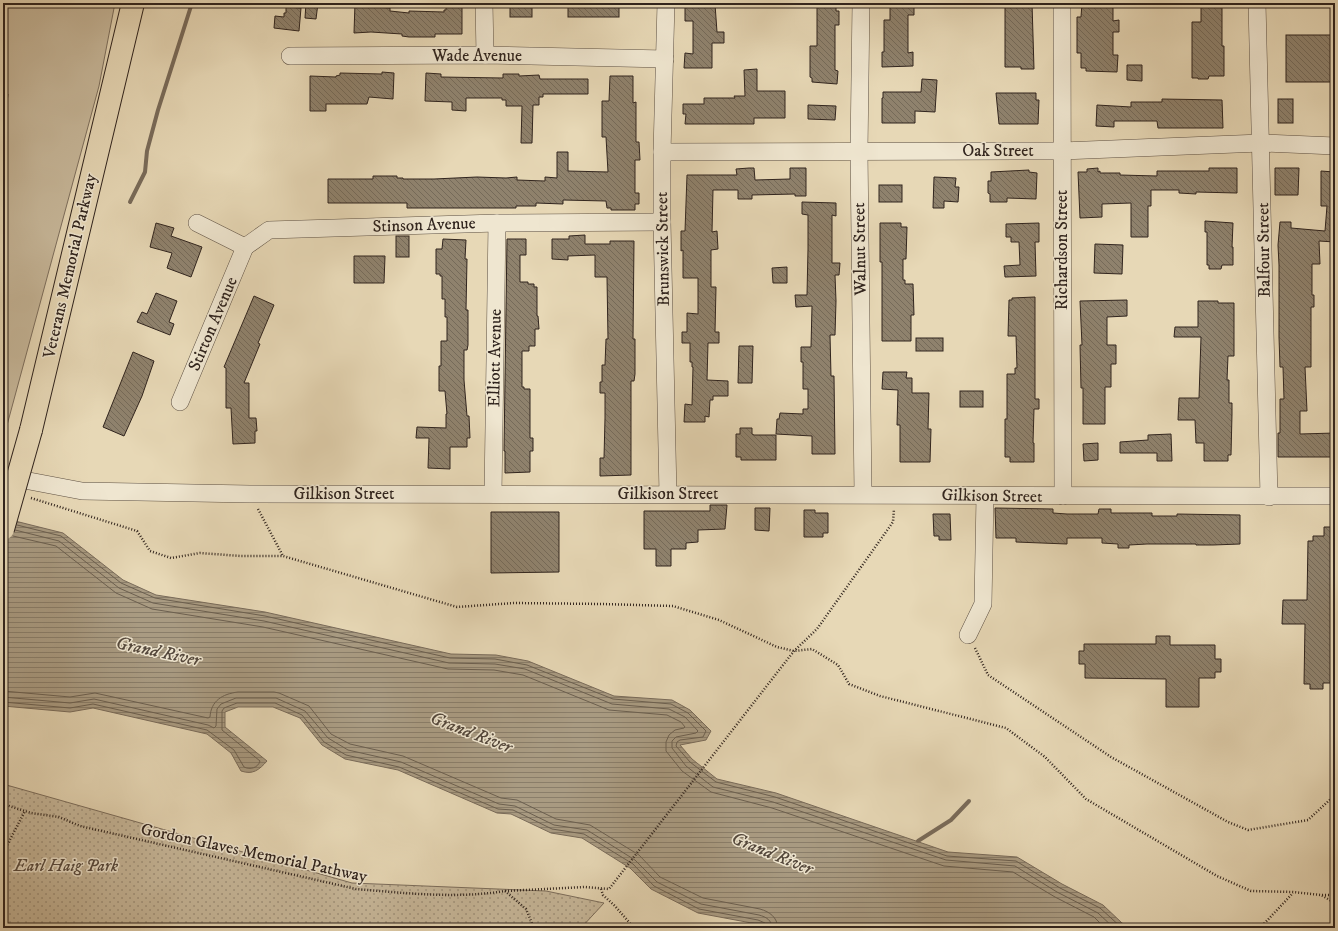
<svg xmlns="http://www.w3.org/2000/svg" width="1338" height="931" font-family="'IM FELL DW Pica',serif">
<defs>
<pattern id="forest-firs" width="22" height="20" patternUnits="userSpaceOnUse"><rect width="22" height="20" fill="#c8b99c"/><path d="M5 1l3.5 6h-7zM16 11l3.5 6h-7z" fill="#a3967f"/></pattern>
<pattern id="park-dots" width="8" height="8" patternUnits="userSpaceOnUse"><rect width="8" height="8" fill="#c8b99c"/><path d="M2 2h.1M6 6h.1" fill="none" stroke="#a3967f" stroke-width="1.8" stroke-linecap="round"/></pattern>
<pattern id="water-rules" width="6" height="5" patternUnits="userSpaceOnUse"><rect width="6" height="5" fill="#a99b82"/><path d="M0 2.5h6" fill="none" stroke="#8a7e6a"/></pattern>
<pattern id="building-back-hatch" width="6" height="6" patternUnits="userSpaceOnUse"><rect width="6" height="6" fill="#8f826d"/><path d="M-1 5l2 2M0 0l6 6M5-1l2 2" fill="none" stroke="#756a59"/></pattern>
</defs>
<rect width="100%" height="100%" fill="#e7d8b6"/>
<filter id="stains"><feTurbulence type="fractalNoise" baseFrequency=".005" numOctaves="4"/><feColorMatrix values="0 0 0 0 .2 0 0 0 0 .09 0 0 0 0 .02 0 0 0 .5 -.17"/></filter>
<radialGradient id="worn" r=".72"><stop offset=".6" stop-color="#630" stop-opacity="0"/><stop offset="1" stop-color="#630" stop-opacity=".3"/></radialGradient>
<!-- grass -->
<path fill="#c8b99c" stroke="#7c6e5d" d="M3,3H115L99,86L3,440V134L8,94L3,92Z"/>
<!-- forest -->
<path fill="url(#forest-firs)" stroke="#7c6e5d" d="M3,92L8,94L3,134Z"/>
<!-- park -->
<path fill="url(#park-dots)" stroke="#7c6e5d" d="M3,784L352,883L546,891L604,903L581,928H3Z"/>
<!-- water -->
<path fill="url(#water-rules)" stroke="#796b5a" d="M3,518L63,533L123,580L156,595L265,612L451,654L496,655L528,661L614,696L672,700L690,710L711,731L706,740L680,745L692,759L717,779L776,793L948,852L1017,857L1062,884L1103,905L1122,923L1130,928H767L757,924L698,913L651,889L630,868L582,838L551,833L511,814L497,813L398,770L345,759L322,745L300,718L273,707H238L225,712V727L267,761C259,770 253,775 241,771L231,753L207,734L93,708L70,712L3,706Z"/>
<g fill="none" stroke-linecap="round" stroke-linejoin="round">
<!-- shore -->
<g stroke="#6c6050" stroke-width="1">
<path d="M17,525L61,536L121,583L155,598L265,616L450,658L495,659L527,665L613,699L671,704L688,713L706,731L703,737L680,740L677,742L676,746L690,762L716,782L775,797L947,856L1016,861L1060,888L1100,908L1122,928"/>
<path d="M15,530L59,541L119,588L153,603L264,621L449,663L495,664L525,669L612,704L669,709L685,717L698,731L696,733L676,737L672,741V748L686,766L713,787L773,802L946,860L1015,866L1057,892L1098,913L1114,928"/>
<path d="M13,536L56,546L116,593L152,609L263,627L448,669L494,670L523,675L609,710L667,715L681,722L685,727L684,728L675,730L669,735L666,742V751L682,771L711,792L772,808L944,866L1013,872L1055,897L1094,917L1105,928"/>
<path d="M3,691L70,697L95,693L208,718L210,717C211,701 222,694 238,692H274L279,693L309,706L331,734L350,744L403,756L501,798L517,800L556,819L590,825L639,855L660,877L703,898L760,909C770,912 777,917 778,928"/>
<path d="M3,697L70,703L94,699L208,725L214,728L216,726L217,709L221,704L236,698H276L305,711L328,738L348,750L401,762L499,804L515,806L554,825L587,830L635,860L657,882L701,904L759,915C766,917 772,920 772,928"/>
<path d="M3,702L70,708L93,704L207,730L234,750L244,767C250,770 258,768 260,761L222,730V711L224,708L237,703H275L302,715L324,742L346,755L399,767L498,809L513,810L552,829L584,834L633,864L654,886L699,909L758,920L765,923L767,928"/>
</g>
<!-- stream -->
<g stroke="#796b5a" stroke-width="4">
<path d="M130,202L145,172L147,151L158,110L192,3"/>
<path d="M918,841L951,820L969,801"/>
</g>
</g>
<!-- building -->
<g fill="url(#building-back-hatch)" stroke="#30241e">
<path d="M306,3H318L316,19L305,18Z"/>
<path d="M355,3L372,4L371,7L390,8V11L409,13V11L444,12V10H446V3H462V34H435V37H409L402,36V34L371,32L354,33Z"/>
<rect x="510" y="3" width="22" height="14"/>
<rect x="568" y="3" width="51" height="14"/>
<path d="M817,3H836V11H839V25H835V70L838,71L837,84L812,82V78L810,77V46H817Z"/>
<path d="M890,3H914V15H908V53L913,52V66L882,67V52H884V20H890Z"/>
<path d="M1005,3H1032L1034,69H1021V67H1005Z"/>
<path d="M1082,3H1113V21L1119,20V32H1113V55H1118L1117,72L1086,71V68H1081V53H1077V17H1081Z"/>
<path d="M1201,3H1222V46H1224V76H1209L1208,79H1198V78H1192V22H1201Z"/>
<path d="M685,4H715L717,32H724V43H712V68H684L685,53L693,54V21H685Z"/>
<path d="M286,7L301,8L299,31L274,28L275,16L284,17V13H286Z"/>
<rect x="1286" y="35" width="48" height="47"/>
<path d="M1127,65H1142V81L1127,80Z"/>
<path d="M757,69V91H785V118H754V124H685L686,114H683V104H704V98H735L734,96H745L744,70Z"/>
<path d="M382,72L394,73L393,99L369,97L367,104H326V111H310V76L336,77V76L340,75V73L382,74Z"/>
<path d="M426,73L441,74V77L503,78V74H519V76L539,75L540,79H588V94H543V97H539V105H533L532,143H521L522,106H506V100H502V98H466V111L452,110V102L425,101Z"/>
<path d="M610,76H633V103L636,102V142H639L640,160H635V193H639V204H635V210H611V208H607L606,201L563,200V204L536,203V206H516V208H407V203H328V179H373V176H397V178H403V179H434L477,177L506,178L517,177V180L545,181V177L557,178V152H568V171L608,172L606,137H602V101H609Z"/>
<path d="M922,79L937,80L935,112L915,111V123H882V98H883V92H921Z"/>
<path d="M996,93H1036V100H1039L1038,124H999Z"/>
<path d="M1162,99L1222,100L1223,128H1158L1157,121H1114V127L1096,126L1097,105L1131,107V102H1162Z"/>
<rect x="1278" y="99" width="15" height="24"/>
<path d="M808,105L836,106L835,120L808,119Z"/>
<path d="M749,168H754L755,180L790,179V168H806V196H795V194L752,195V199H738V190H713L712,232L717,231L718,249L711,250V287H716L715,332H719V343H708L707,380L728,381V396H713V400H710L709,417L705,416V422H684L685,404L692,405L693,367H692V362H690V343H682V332H687V313L698,314V278H683V250L681,251V231H685L687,175H737L736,169Z"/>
<path d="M1098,168V172L1100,171V173H1120V175L1157,176V171H1209V168H1237V193L1196,192V194L1179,193V190H1151V206H1148V237H1131V203L1102,204V217L1080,218L1078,172H1087V169Z"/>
<path d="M1275,168H1299L1298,195H1275Z"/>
<path d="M1029,170V172L1037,173L1036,199L1007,198V202H990V194L988,193V181H991V172Z"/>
<path d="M1321,171L1334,172L1333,205H1335V242L1319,241L1320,264H1312V295H1314V307H1311V367H1305L1307,411H1300V434L1335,433V457H1278V433H1280V399H1284L1283,367H1280L1279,337V265L1278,245L1280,222H1291V228L1325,231L1327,206H1321Z"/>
<path d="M934,177L956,178L955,187H959L958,202L944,201V208H933Z"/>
<rect x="879" y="185" width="23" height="17"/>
<path d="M802,202L836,203V216L832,215V263H840L839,275H835L836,301L835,335H830L831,376H834L835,454H812V436L776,434L777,419H779L780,413L803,414V409H808V389H803V362H801V347H811L812,306L796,307L795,295H807L808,249V215L802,214Z"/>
<path d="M1205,221L1233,223L1232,247H1233V265H1222L1221,269H1209V265H1207V232H1205Z"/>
<path d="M156,223L174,228L171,236L202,247L191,277L167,268L172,253L150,247Z"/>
<path d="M880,223H901V227H907L906,259H903V280H905V284H913L914,315H911V341H882V262H880Z"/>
<path d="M1039,223V242H1035L1036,276L1005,277L1004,266L1020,265L1019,242H1011V237H1006V224Z"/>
<path d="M585,235V244H610V241H634L633,339H635V374L634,381H631V475L600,476V458H604L605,418V393H600V382H602V365H605L606,339H608L607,277H595V255L568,256V260L552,259V239H569V236Z"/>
<rect x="396" y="236" width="13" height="21"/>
<path d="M443,239L466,240L465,259H467L466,310H468V345L467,350H464V380L467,416H469L470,438H467V447H450V469L428,468L429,438H416L417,427L446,428V414H447L445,391H439V366H441V341H447V317H445V299H442V276H440V274H436V249H442Z"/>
<path d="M507,239H526V255H520V282H528V284H534V287H537V316H538L539,329H535V346H529V351H522V387H524V389H530V438H533V451H530V472L505,473V451H504Z"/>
<path d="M1095,244L1123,245L1122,274L1094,273Z"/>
<path d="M354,256H385L384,283H354Z"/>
<path d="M787,267V283H773L772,268Z"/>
<path d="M156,293L177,301L169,322L174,324L170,335L137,322L142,312L147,314Z"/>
<path d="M254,296L274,305L258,343L260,344L244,383H249V418H256L257,431H255V443L233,444L231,408H226V368L224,367Z"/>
<path d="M1035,297V399H1039V409H1034L1033,443H1034V462H1010V457H1005V419H1007V374H1015V368H1017L1016,336H1008L1009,300H1012V298Z"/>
<path d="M1127,300V316L1107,317V345H1116V364H1111V387H1105V424H1083V388H1081L1080,345H1082L1080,301Z"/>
<path d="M1198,301H1218V303H1234V356H1228L1227,380H1229V403H1232V414L1231,455H1228V461H1204V443H1196L1195,420H1178L1179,398H1199L1201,337H1174L1175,327H1198Z"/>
<rect x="916" y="338" width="27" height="13"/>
<path d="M739,346H753L752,383H738Z"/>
<path d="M133,352L154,361L142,396L124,436L103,427Z"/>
<path d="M883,372H907L906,378H912V393H929L928,429H931L930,462H900V425H897L898,390L882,389Z"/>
<rect x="960" y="391" width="23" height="16"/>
<path d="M740,428H752V434L754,435H776V460H741V457H736V434H740Z"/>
<path d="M1171,434L1172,461H1157V453H1120V442L1148,440V435Z"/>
<path d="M1098,443V460L1084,461L1083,444Z"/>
<path d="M710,505H727L725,529L698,530V542L686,543V549H671V566H656V549H644V511H710Z"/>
<path d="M755,508H770L769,531L755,530Z"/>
<path d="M995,508L1053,509V513L1067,514H1098L1099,509H1111V513H1152V516H1177V514L1240,515V544L1213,545H1196V544H1147L1129,545V548H1118V544L1102,543V538H1067V544L1016,542V538H996Z"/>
<path d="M804,510H815V513H828V533H823V537H804Z"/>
<path d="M491,512H559V572L491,573Z"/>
<path d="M933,514H950L951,540H939V536H934Z"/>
<path d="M1324,527H1335V683H1323V689H1310V684H1304L1305,624H1282L1283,600H1307L1308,541H1313V536H1324Z"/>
<path d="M1156,636H1170V645H1215V659H1221V672H1215V678H1199V707H1166V679L1085,678V664H1079V651H1084V644H1156Z"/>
</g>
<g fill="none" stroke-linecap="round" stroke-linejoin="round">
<defs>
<g id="minor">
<path d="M484,3L485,55"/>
<path d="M666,3L662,152V222L668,494"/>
<path d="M861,3L859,151L863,494"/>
<path d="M1062,3L1063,496"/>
<path d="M1257,3L1269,497"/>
<path d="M290,56L485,55L665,59"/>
<path d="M662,152L1062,151L1261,143L1335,146"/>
<path d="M197,223L245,247L269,230L497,223L662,222"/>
<path d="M180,402L245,247"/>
<path d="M3,476L82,491L250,494L1335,496"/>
<path d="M493,494L497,223"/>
<path d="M968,635L983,604L985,496"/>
</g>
<path id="major" d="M31,430L133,3"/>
</defs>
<!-- minor casing -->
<use href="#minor" stroke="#5e5144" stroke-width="18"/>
<!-- major casing -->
<use href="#major" stroke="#30241e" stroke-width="24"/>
<!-- path -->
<g stroke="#30241e" stroke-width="2.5" stroke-dasharray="1 2" stroke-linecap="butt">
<path d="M31,498L137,531L150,551L171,558L200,553L241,556H283L457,607L514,603L602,604L673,606L719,620L777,647L794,651L812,649L838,665L849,684L880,696L1006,728L1045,757L1086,799L1217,876L1251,891L1293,892L1321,895L1335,903"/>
<path d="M258,509L283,556"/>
<path d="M975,648L988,675L1111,757L1228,822L1248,830L1308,820L1335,795"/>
<path d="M3,804L31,813L59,817L80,826L356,889C405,893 456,899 505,891L526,909L534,928"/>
<path d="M3,853L25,811"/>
<path d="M601,889L603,895L615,906L634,928"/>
<path d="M505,891L585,887L609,889L776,674L794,651L817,629L893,522L894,509"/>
<path d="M1322,895H1335"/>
<path d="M1260,928L1293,893"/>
</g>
<!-- minor -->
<use href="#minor" stroke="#efe6d0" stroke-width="17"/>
<!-- major -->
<use href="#major" stroke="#e7d8b6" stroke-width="22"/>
<defs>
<path id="major-bridge" d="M3,529L31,430"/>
</defs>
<!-- major-bridge casing -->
<use href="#major-bridge" stroke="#30241e" stroke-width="24" stroke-linecap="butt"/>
<!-- major-bridge -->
<use href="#major-bridge" stroke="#e7d8b6" stroke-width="22"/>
</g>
<g text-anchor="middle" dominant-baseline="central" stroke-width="3" stroke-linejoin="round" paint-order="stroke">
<!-- street labels -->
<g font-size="17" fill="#30241e" stroke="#efe6d0">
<text x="477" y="56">Wade Avenue</text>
<text x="998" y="151">Oak Street</text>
<text transform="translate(424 225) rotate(-2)">Stinson Avenue</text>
<text transform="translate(663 249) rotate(-91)">Brunswick Street</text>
<text transform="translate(860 249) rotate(-91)">Walnut Street</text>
<text transform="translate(1062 250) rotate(-90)">Richardson Street</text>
<text transform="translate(1264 250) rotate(-91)">Balfour Street</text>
<text transform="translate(70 266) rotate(-77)">Veterans Memorial Parkway</text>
<text transform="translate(213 324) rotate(-67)">Stirton Avenue</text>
<text transform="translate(495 358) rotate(-89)">Elliott Avenue</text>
<text x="344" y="494">Gilkison Street</text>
<text x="668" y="494">Gilkison Street</text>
<text transform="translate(992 496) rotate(1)">Gilkison Street</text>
<text transform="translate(254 853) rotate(12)">Gordon Glaves Memorial Pathway</text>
</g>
<!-- park labels -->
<g font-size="17" font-style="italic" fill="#56493e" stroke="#efe6d0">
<text x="66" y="866">Earl Haig Park</text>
</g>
<!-- water labels -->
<g font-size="18" font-style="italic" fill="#54483c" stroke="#efe6d0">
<text transform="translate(158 652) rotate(12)">Grand River</text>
<text transform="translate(471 733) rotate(21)">Grand River</text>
<text transform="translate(772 854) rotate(22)">Grand River</text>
</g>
</g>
<!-- margin -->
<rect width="1338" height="931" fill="none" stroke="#e7d8b6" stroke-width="16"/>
<rect x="4" y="4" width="1330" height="923" fill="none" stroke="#30241e" stroke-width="2"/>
<rect x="8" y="8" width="1322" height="915" fill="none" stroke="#30241e"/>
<rect width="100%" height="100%" filter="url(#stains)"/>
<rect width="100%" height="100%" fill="url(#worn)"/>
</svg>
